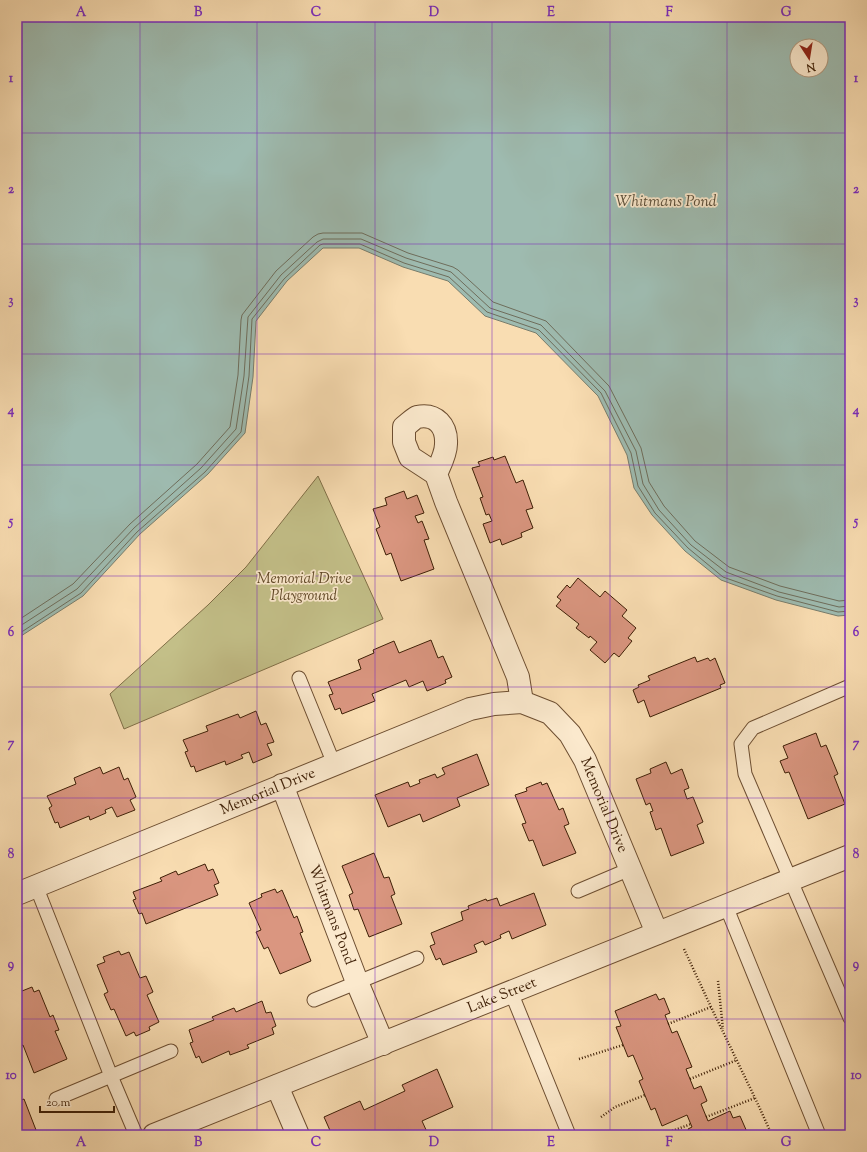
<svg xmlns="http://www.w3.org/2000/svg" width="867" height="1152" font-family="'Sorts Mill Goudy',serif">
<rect width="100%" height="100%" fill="#f9ddb2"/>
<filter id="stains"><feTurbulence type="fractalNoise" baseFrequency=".005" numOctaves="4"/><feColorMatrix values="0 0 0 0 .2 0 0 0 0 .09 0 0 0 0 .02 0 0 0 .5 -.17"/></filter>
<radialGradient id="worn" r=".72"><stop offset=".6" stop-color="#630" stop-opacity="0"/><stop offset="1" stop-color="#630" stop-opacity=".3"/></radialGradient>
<!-- green -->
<path fill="#c3bf88" stroke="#806f47" d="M318,476L383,619L124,729L110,694L208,605L246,567Z"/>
<!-- water -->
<path fill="#9ebbb0" stroke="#787d6c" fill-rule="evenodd" d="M17,17H850V615L838,616L776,600L721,580L685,551L652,515L634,488L627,455L598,396L536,333L485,316L448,281L403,267L359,248H323L287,281L256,321L253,377L245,433L208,474L140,534L83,596L21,636L17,641ZM797,46H821V70H797Z"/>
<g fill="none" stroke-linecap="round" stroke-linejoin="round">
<!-- shore -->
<g stroke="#6e6d5b" stroke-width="1">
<path d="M17,621L73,584L130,524L197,464L230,427L238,375L241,320L242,315L276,271L313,237L318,234L323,233H362L408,253L453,267L458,270L493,302L546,321L609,386L641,448L649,482L664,506L695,541L729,567L780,586L839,601L850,600"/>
<path d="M17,628L77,589L134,528L201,468L236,429L244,376L248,317L281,275L317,242L323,239H361L406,258L451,272L490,308L541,325L605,391L636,451L643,484L659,510L691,545L726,572L779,592L839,607L850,606"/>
<path d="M17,635L81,593L137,532L205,472L241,432L249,376L252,319L284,279L320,245L323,244H360L404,263L449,277L487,312L539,330L601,393L631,453L638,486L655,513L688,548L723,577L777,596L838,612L850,611"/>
</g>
</g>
<!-- building -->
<g fill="#da9680" stroke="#3e1f06">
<path d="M505,456L516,483L523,480L533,508L526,510L533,528L521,533L522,537L502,545L500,539L490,543L483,524L492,521L489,514L486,515L480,498L483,497L472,468L480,466L478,462L493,457L494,460Z"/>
<path d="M404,491L407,499L417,495L424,513L415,516L418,523L422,521L429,539L424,540L434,569L401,581L391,553L386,555L376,529L380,527L373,509L387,505L385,498Z"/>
<path d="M578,578L600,597L605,591L627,610L622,616L636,628L628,638L632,641L619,657L614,653L605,663L590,650L597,642L590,636L589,638L576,628L579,624L556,606L561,600L557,597L567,585L570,588Z"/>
<path d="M431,640L438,658L443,656L452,677L445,680L446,683L427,691L423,681L409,687L406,680L372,694L375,701L342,714L340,708L335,710L329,695L333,694L328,682L361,669L358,660L374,653L373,650L394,641L399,653Z"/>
<path d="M695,657L697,662L708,658L710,661L715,658L725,683L720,685L721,688L650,717L644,700L638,703L633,690L639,687L638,685L650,680L648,676Z"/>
<path d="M256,711L261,725L266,723L274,742L267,744L272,755L253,763L249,752L241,755L243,758L226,765L225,761L196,772L194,766L191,767L185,752L188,751L183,740L208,731L206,726L238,714L240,718Z"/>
<path d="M816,733L821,747L826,745L838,774L834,776L845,804L808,819L789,772L785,773L780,761L788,758L783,746Z"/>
<path d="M477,754L489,785L457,798L460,806L423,822L420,814L388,827L375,795L408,782L410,787L420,783L419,780L435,774L437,778L445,774L442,768Z"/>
<path d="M666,762L671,774L682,769L689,788L684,790L687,799L693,797L703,822L697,825L704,843L671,856L661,828L656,830L650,812L653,811L650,803L646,805L636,779L651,773L650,769Z"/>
<path d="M100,767L103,774L119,767L124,780L128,778L136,797L130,800L135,810L117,817L112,807L105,810L106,813L90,820L89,816L60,828L58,822L55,823L49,808L52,806L47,796L76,784L74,778Z"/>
<path d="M541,782L542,785L547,783L559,810L563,808L569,824L564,826L576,853L543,866L533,840L529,841L522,824L526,823L515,795L527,791L526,788Z"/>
<path d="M374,853L384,878L389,877L395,894L391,896L402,924L369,937L358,909L354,910L349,895L353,893L342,866Z"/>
<path d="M205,864L208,871L213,869L219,883L214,885L218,895L146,924L142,913L139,914L133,900L136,899L133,892L162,881L160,878L176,871L178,875Z"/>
<path d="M275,889L277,893L282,890L294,918L297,916L303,932L300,933L311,961L280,974L268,947L264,949L256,932L261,930L249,903L262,897L261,894Z"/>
<path d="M534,893L546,925L512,939L509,931L500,935L501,938L485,945L483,941L474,945L477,952L443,965L440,958L436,960L430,946L435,944L431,933L463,920L461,912L469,909L468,906L486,899L487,901L497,898L500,906Z"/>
<path d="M119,951L121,955L129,952L140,978L146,976L153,992L147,995L159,1022L149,1027L150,1030L136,1036L134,1032L126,1036L114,1009L111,1010L104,994L108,992L97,965L105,962L103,957Z"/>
<path d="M32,987L34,992L39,990L50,1017L53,1015L59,1030L55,1031L67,1059L34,1073L23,1045L20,1046L17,1040V997L18,996L17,993Z"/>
<path d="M656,994L659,1000L664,998L670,1013L665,1015L672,1033L677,1031L692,1067L686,1069L694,1089L701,1086L707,1101L701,1104L708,1121L730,1111L733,1118L740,1116L747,1132L741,1135H691L688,1129L692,1127L687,1115L662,1126L655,1108L651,1110L639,1081L643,1079L633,1055L628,1057L616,1027L621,1026L615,1011Z"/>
<path d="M262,1001L266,1013L271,1012L276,1026L272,1028L274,1034L247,1045L249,1048L230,1055L229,1051L202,1063L199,1056L196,1058L190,1043L193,1042L189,1030L214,1020L212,1017L234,1008L236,1012Z"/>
<path d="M437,1069L453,1107L422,1121L427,1132L420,1135H332L324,1117L360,1101L364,1110L405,1091L402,1085Z"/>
<path d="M24,1099L36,1130L23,1135H17V1102Z"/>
</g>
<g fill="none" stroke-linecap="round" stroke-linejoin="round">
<defs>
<g id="service">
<path d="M299,678L334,764"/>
<path d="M850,686L753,728L741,744L745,774L850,1018"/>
<path d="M36,886L111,1076L136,1135"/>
<path d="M578,891L630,869"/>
<path d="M726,906L819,1135"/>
<path d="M511,992L569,1135"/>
<path d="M314,1000L417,958"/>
<path d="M56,1099L171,1051"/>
</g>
<g id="minor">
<path d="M436,474C440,465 446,454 446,444C447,426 436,413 417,417C413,419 408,424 404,427V442L410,457L436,474L446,502L518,677L522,702"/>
<path id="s1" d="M282,785L357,982L383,1044"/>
<path id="s2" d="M17,894L470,709L494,704L522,702L550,713L570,734L585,760L657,933"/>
<path d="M277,1086L298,1135"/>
</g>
<g id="tertiary">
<path id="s3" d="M154,1135L850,856"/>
</g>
</defs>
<!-- service casing -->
<use href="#service" stroke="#6d4e31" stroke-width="15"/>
<!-- minor casing -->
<use href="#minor" stroke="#6d4e31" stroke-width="24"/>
<!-- tertiary casing -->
<use href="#tertiary" stroke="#6d4e31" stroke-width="24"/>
<!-- path -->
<g stroke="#3e1f06" stroke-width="2.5" stroke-dasharray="1 2" stroke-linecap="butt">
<path d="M684,949L711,1007L755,1098L772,1135"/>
<path d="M718,981L723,1029"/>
<path d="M668,1024L711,1007"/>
<path d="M579,1059L623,1045"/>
<path d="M690,1079L737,1060"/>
<path d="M601,1117L615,1107L645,1095"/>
<path d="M706,1117L755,1098"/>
<path d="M661,1135L691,1124"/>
<path d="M762,1135L770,1132"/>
</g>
<!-- service -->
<use href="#service" stroke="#fbe9cd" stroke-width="13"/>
<!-- minor -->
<use href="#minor" stroke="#fbe9cd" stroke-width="22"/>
<!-- tertiary -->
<use href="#tertiary" stroke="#fbe9cd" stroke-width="22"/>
</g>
<!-- grid -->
<path fill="none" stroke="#7b2cbf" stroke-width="1" stroke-opacity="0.55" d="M140,17V1135M257,17V1135M375,17V1135M492,17V1135M610,17V1135M727,17V1135M17,133H850M17,244H850M17,354H850M17,465H850M17,576H850M17,687H850M17,798H850M17,908H850M17,1019H850"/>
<g text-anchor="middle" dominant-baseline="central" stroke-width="3.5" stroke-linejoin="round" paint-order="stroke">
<!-- park labels -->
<g font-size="15" font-style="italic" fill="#5f4726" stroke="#fbe9cd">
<text x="304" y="579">Memorial Drive<tspan x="304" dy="17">Playground</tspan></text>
</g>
<!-- street labels -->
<g font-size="15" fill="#3e1f06" stroke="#fbe9cd">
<text stroke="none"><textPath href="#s2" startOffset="271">Memorial Drive</textPath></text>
<text stroke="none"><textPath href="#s2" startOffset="680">Memorial Drive</textPath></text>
<text stroke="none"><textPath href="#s1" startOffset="139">Whitmans Pond</textPath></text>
<text stroke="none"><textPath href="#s3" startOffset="375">Lake Street</textPath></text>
</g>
<!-- water labels -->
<g font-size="16" font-style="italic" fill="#5b4e39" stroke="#fbe9cd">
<text x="666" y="202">Whitmans Pond</text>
</g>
</g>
<!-- margin -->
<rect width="867" height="1152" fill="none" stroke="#f9ddb2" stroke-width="44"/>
<!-- north arrow -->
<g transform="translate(809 58) rotate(168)"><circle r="19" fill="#fbe9cd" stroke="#af987d"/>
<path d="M0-3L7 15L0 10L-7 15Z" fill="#8f2418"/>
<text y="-6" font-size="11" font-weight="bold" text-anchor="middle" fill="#3e1f06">N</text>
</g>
<!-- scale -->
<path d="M40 1106v6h74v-6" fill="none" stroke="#3e1f06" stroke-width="2"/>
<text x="46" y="1106" font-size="12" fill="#3e1f06" stroke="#fbe9cd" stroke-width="3" paint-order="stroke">20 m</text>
<rect x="22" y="22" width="823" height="1108" fill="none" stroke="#7b2cbf" stroke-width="1.5"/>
<g font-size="13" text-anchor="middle" font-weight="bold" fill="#7b2cbf">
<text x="81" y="16">A</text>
<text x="198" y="16">B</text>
<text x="316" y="16">C</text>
<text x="434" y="16">D</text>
<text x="551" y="16">E</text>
<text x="669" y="16">F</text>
<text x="786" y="16">G</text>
<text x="11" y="82">1</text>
<text x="856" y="82">1</text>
<text x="11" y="193">2</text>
<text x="856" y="193">2</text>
<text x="11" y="304">3</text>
<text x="856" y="304">3</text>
<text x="11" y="414">4</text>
<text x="856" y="414">4</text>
<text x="11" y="525">5</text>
<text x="856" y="525">5</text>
<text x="11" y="636">6</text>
<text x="856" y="636">6</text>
<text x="11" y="747">7</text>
<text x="856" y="747">7</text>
<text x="11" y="858">8</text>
<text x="856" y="858">8</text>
<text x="11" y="968">9</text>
<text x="856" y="968">9</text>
<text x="11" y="1079">10</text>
<text x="856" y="1079">10</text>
<text x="81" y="1146">A</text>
<text x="198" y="1146">B</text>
<text x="316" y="1146">C</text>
<text x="434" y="1146">D</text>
<text x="551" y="1146">E</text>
<text x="669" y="1146">F</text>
<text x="786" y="1146">G</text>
</g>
<rect width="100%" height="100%" filter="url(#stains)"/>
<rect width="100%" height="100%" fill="url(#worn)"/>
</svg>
